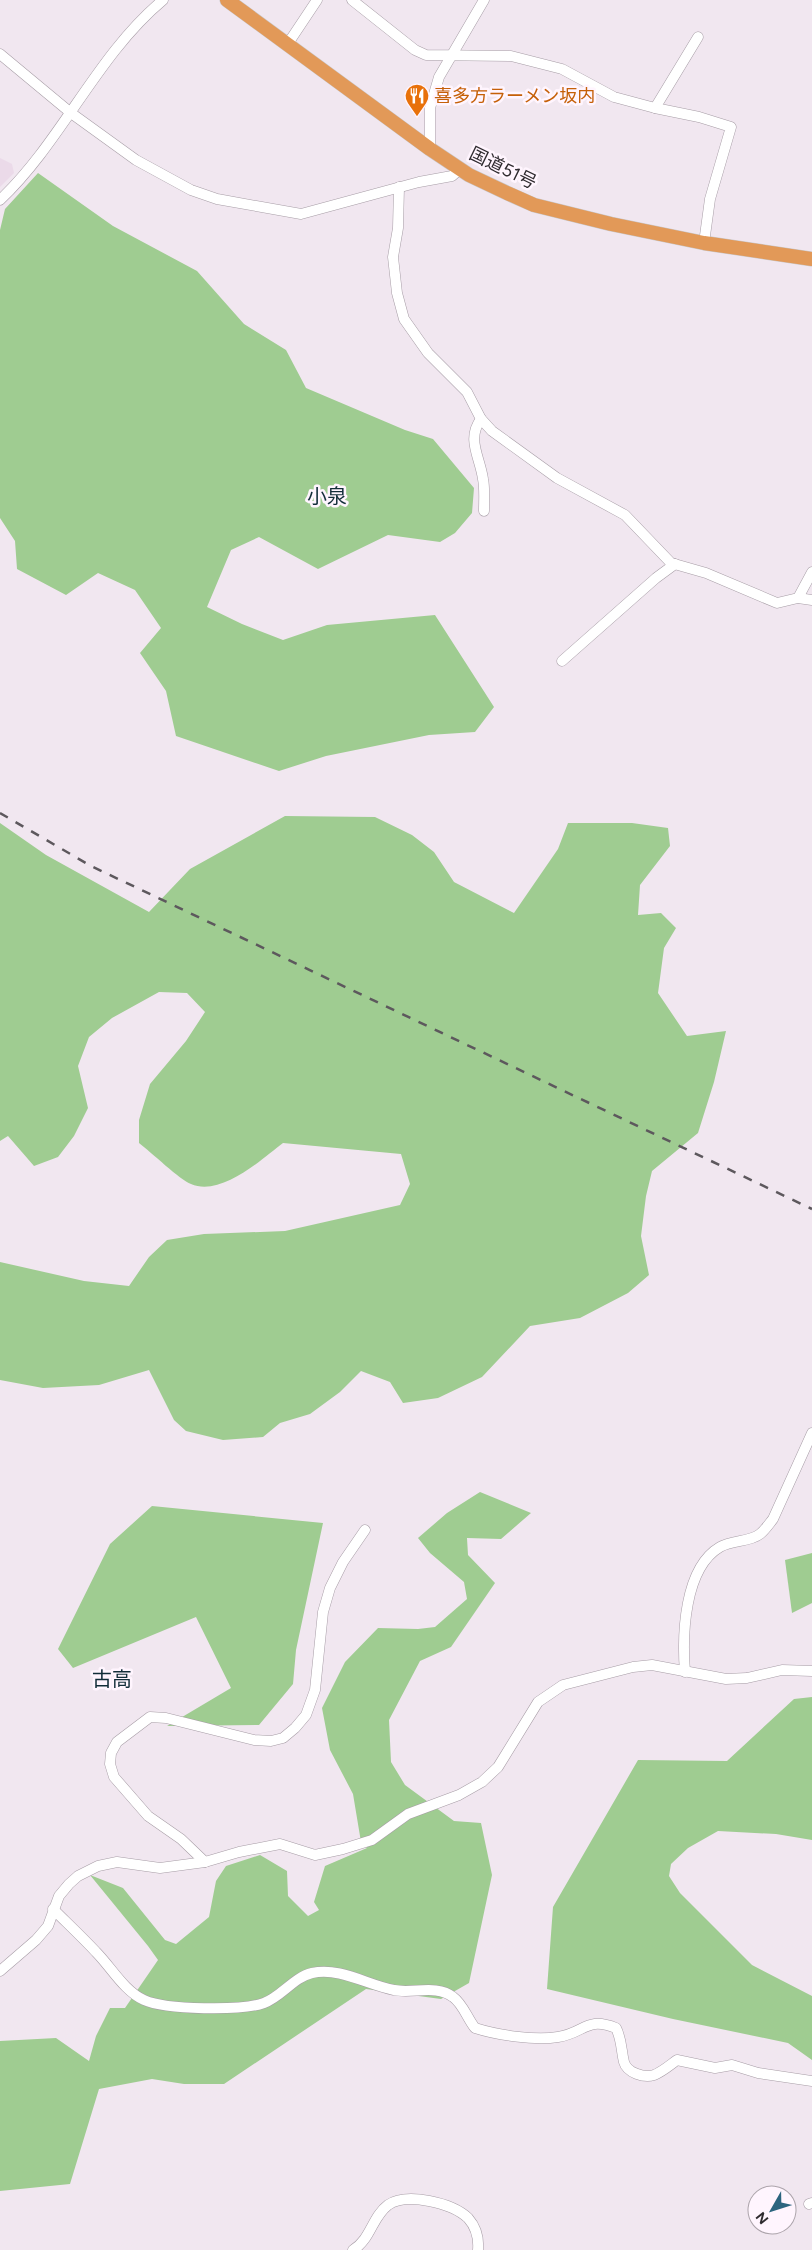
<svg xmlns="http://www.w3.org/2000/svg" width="812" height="2250" font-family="Figtree,'Noto Sans JP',sans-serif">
<rect width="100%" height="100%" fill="#f1e7f0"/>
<!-- built -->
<path fill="#ebdae9" d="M0,158L12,164L14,173L0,187Z"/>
<!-- green -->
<g fill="#9fcc91">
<path d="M38,173L113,226L197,271L244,324L286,350L306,388L405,430L433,439L474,488L472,513L455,533L440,542L388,535L318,569L259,537L231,550L207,607L242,624L283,640L327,625L435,615L494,707L475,732L429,735L326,756L279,771L176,736L166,691L140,653L161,628L135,590L98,573L66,595L17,569L15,541L0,518V230L5,209Z"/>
<path d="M285,816L375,817L412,835L434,852L454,882L514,913L558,849L568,823H632L668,828L670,846L640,885L638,915L661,913L676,928L664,948L658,993L687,1036L726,1031L714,1082L698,1133L652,1171L646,1196L641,1236L649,1275L628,1293L580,1318L530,1326L482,1377L438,1398L403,1403L390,1382L361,1371L340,1392L310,1414L280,1423L263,1437L223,1440L186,1431L174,1420L149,1370L99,1385L43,1388L0,1380V1262L84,1281L129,1286L149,1257L167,1240L204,1234L285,1231L400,1205L410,1184L401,1154L283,1143C262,1159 221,1197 191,1184C180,1180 151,1152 139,1143V1120L150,1084L186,1041L205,1012L187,993L159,992L112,1018L89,1037L78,1066L88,1108L74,1136L58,1157L34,1166L8,1136L0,1141V823L46,855L149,912L190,869Z"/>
<path d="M480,1492L531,1513L501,1539L467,1538L468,1555L495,1583L451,1647L420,1661L389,1720L391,1762L405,1785L454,1821L481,1823L492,1875L469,1983L441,1999L366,1989L224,2084H184L152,2079L99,2089L70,2184L0,2191V2041L56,2038L89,2061L96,2036L110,2008H125L158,1960L148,1946L90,1875L123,1888L165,1940L176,1944L209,1917L216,1881L226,1866L260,1855L287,1871L288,1896L308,1916L319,1910L314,1902L325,1866L367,1848L361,1842L353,1794L330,1750L322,1708L345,1662L378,1628L418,1629L435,1627L467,1599L464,1582L430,1553L418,1538L447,1513Z"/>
<path d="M152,1506L323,1523L296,1650L293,1684L259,1725L167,1726L231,1688L196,1617L73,1668L58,1649L110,1544Z"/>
<path d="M812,1553V1603L792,1613L785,1560Z"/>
<path d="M812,1697V1840L776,1834L718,1831L688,1848L671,1864L669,1876L680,1893L752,1965L812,1996V2060L788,2043L673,2019L547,1989L553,1907L638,1760L727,1761L794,1699Z"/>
</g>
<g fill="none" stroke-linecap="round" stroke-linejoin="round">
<defs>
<g id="minor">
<path d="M352,0L415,50L426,55L511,56L562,69L614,97L655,108L699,117L731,127L710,199L704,243"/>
<path d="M287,45L317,0"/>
<path d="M0,54L71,113L136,160L191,190L217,199L301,214L419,182L452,176L460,169"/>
<path d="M655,108L698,37"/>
<path d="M430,149V108L439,77L484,0"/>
<path d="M399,187L398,228L393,257L397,293L404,319L428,353L467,392L481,419L492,431L557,478L625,515L671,563L706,573L777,603L798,598L812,600"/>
<path d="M0,200C63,140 96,56 163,0"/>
<path d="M481,419C466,439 480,457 483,479C485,489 484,500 484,511"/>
<path d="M798,598L812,572"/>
<path d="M562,661L656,578L675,564"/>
<path d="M685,1672C682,1635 684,1568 720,1547C732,1540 750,1542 760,1534C765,1530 769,1524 773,1519L812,1433"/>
<path d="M205,1862L181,1839L148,1816L114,1777L110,1764L111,1753L117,1742L150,1717L166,1718L254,1740L271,1741L283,1738L295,1728L306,1715L315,1690L323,1612L330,1588L343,1562L365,1530"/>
<path d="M53,1909C67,1923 82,1937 96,1952C111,1967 124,1991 144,2000C166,2010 242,2011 264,2003C281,1997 294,1977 312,1973C341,1967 367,1985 394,1990C412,1994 437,1984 453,1997C463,2004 467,2018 475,2028C497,2035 535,2041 558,2037C585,2033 586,2016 616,2028C622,2040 621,2050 624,2062C627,2073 644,2078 654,2075C662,2072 670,2065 677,2060L715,2068L732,2065L758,2073L812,2081"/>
<path d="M0,1971L36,1940L48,1926L59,1896L69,1884L78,1876L98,1866L117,1862L160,1868L205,1862L239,1852L280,1844L315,1855L343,1849L372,1840L408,1814L459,1795L482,1782L498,1767L538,1702L563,1685L633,1667L652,1665L726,1679L747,1678L782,1670L812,1671"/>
<path d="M809,2204L812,2203"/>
<path d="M353,2250C371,2239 372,2217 388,2205C407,2192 452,2203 468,2218C476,2227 479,2238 478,2250"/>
</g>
<path id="highway" d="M227,0L430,149L469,175L507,193L534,205L611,224L704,243L812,259"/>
</defs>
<!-- minor casing -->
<use href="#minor" stroke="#a79da6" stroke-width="11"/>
<!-- highway casing -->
<use href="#highway" stroke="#c9c8c9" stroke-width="15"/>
<!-- minor -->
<use href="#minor" stroke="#fff" stroke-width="10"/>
<!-- highway -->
<use href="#highway" stroke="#e29958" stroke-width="14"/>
<!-- rail -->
<path stroke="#5d585d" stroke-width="2.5" stroke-dasharray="9 9" stroke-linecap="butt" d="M0,813L91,866L812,1209"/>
</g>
<!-- icons -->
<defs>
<symbol id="restaurant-pin" viewBox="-11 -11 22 30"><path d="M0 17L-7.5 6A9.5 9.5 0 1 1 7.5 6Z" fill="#e8710a" stroke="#fff5fe"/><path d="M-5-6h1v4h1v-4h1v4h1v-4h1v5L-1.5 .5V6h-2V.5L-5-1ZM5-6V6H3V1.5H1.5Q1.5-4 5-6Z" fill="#fff"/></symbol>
</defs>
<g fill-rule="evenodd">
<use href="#restaurant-pin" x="403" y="82" width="28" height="38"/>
</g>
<g text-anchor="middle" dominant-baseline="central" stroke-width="5" stroke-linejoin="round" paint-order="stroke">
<!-- food labels -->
<g font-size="18" fill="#c56008" stroke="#fff5fe" text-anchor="start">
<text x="434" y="96">喜多方ラーメン坂内</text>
</g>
<!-- street labels -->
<g font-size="18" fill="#2f2b2f" stroke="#fff5fe">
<text transform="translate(503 168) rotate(26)">国道51号</text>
</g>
<!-- quarter labels -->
<g font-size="20" fill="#122d39" stroke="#fff5fe">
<text x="327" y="496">小泉</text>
<text x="112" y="1679">古高</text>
</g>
</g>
<!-- north arrow -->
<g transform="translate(772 2210) rotate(231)"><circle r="24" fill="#fff5fe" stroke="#aca4ab"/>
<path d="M0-4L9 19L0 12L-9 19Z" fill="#2c657f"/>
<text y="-8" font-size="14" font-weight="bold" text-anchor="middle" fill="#2f2b2f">N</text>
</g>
</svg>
